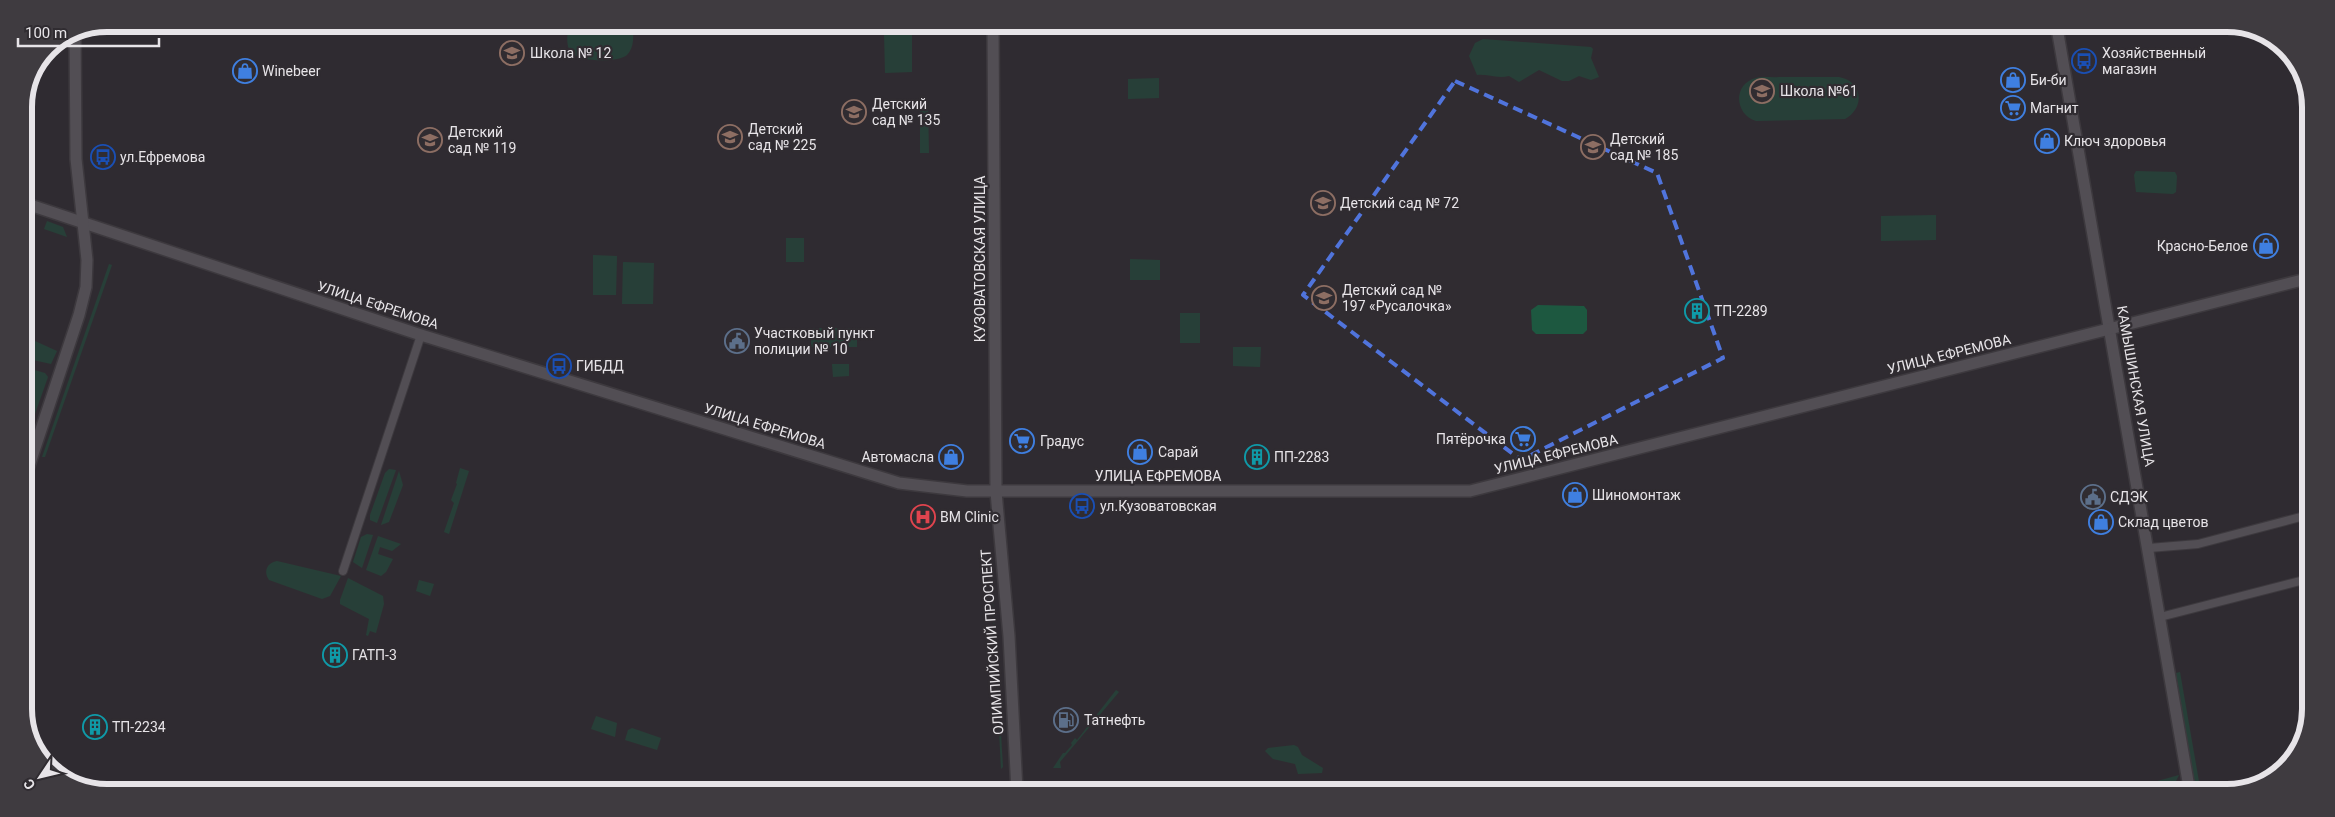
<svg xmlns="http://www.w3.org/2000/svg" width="2335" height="817" font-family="Roboto,sans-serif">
<rect width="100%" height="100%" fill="#302c31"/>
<!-- green -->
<g fill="#1d5840">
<path d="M568,25H633C633,35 635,47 627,55C618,63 578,62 571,52C565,45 568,33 568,25Z"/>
<path d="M912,31V72L885,73L884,32Z"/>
<path d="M1483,39L1591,47L1593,49L1591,58L1599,77L1591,80L1579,76L1569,81H1562L1539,70L1519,82L1509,76C1497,79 1488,74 1477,75L1469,56L1475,43Z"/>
<path d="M1839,77C1862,81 1866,107 1845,119L1756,121C1735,115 1732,84 1756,78C1763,76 1772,78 1779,77C1799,77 1819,77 1839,77Z"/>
<path d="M1159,78V98L1128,99V79Z"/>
<path d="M920,106H928L929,153H920Z"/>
<path d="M2136,171L2175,172L2177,176L2176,192L2173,194L2136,192L2134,175Z"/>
<path d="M1936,215V240L1881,241V216Z"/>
<path d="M47,221L63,227L67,237L44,229Z"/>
<path d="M24,223L29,225L33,291L24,320V297L26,289Z"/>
<rect x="786" y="238" width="18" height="24"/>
<path d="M593,255L617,256L616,295H593Z"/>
<path d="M1130,259L1160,260V280H1130Z"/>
<path d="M623,262L654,263L653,304H622Z"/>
<path d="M109,264L112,265L45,457H42Z"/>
<path d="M1538,305L1584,306L1587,310V330L1583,334H1536L1532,330L1531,310Z"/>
<rect x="1180" y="313" width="20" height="30"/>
<rect x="811" y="328" width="46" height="19"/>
<path d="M24,336L57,351L51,364L24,358Z"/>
<path d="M1233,347H1261L1260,367L1233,366Z"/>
<path d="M832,364H849V376L833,377Z"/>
<path d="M24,367L45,373L48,377L24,445Z"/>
<path d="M460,468L469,471L449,534L444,532L454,503L451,500L457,484L456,483Z"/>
<path d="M389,469L396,470L377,523L370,520V515L385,473Z"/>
<path d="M399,471L403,485L389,522L381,525Z"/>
<path d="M367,534L373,535L362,568L353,562L361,537Z"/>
<path d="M378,536L401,544L392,551L380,547L378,554L393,559L386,572L381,576L366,570Z"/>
<path d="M990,553L1003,767L1001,769Z"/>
<path d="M277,561L341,576L330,596L322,599L269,580C263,571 267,563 277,561Z"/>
<path d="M348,578L383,596L384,604L376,633L370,631L368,636L366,635L369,619L340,604V600Z"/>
<path d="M419,580L434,584L430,596L416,591Z"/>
<path d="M2180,672L2201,793H2196L2176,673Z"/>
<path d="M1116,690L1119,692L1060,762L1061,768H1053L1063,753H1065L1072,745L1071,743L1075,738L1077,740Z"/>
<path d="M596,716L617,723L615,737L591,729Z"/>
<path d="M632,728L661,738L657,750L625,740L628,730Z"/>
<path d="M1294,745L1298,747L1302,755L1323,768L1322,773L1298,774L1295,764L1273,759L1265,751L1268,748Z"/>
<path d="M2179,775L2170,793H2152L2150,783Z"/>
</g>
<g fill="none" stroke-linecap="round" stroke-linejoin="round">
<defs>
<g id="street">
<path d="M2149,548L2198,544L2308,515"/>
<path d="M343,571L421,335"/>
<path d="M2160,617L2308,579"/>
</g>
<g id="secondary">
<path d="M993,26L996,492L1009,636L1017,791"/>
<path d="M2057,28L2190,793"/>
<path d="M24,203L421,335L899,483L967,491H1470L2310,278"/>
<path d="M24,481L79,315L86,287L87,260L76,159L75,31"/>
</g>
</defs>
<!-- street casing -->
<use href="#street" stroke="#4e4a4f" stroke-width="10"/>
<!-- secondary casing -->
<use href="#secondary" stroke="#4e4a4f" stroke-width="14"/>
<!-- street -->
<use href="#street" stroke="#7c787e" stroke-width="8"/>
<!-- secondary -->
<use href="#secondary" stroke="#7c787e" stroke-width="11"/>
</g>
<!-- marked area -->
<path d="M0 0H2335V817H0ZM1455,81L1657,173L1723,358L1521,460L1303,295Z" fill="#302c31" fill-opacity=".55" fill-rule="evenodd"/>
<path fill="none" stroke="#5074dc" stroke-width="4" stroke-dasharray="10 6" stroke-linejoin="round" d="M1455,81L1657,173L1723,358L1521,460L1303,295Z"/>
<!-- icons -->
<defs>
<symbol id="school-ring" viewBox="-11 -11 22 22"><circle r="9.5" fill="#302c31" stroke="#8d6e63" stroke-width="1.5"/><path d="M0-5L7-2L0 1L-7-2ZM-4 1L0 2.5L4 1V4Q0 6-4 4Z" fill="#8d6e63"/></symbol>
<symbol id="bus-ring" viewBox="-11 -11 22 22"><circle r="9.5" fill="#302c31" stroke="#1a4fb4" stroke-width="1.5"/><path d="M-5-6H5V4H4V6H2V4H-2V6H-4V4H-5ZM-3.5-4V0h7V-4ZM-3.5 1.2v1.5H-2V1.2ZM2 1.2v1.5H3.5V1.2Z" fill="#1a4fb4"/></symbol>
<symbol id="shop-ring" viewBox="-11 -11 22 22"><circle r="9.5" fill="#302c31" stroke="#3f7fe0" stroke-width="1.5"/><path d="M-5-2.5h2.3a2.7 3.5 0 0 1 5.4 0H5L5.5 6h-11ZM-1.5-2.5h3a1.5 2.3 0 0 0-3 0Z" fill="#3f7fe0"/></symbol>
<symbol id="supermarket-ring" viewBox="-11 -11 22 22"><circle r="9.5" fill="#302c31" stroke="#3f7fe0" stroke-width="1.5"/><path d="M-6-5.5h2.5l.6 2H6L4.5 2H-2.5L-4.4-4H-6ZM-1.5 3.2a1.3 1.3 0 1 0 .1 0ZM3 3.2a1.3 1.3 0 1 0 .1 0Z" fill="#3f7fe0"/></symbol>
<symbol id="building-ring" viewBox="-11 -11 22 22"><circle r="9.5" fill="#302c31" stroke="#0f9aa8" stroke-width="1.5"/><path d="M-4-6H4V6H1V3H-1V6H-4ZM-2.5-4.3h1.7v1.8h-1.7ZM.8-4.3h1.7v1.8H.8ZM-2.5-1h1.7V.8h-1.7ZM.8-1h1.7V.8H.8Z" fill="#0f9aa8"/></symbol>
<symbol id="civic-ring" viewBox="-11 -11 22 22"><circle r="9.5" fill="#302c31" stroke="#5c6f8a" stroke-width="1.5"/><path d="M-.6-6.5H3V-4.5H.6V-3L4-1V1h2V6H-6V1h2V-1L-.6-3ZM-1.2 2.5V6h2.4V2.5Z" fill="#5c6f8a"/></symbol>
<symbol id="hospital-ring" viewBox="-11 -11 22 22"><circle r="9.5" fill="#302c31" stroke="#e0444e" stroke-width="1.5"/><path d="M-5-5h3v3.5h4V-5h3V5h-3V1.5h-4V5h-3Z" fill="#e0444e"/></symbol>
<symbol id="fuel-ring" viewBox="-11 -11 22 22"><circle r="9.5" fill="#302c31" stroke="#5c6f8a" stroke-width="1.5"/><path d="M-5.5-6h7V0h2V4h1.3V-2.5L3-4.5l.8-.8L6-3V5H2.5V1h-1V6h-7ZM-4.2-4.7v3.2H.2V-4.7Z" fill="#5c6f8a"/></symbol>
</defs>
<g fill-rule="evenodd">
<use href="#school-ring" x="498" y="39" width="28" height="28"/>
<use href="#bus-ring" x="2070" y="47" width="28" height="28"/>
<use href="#shop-ring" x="231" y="57" width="28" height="28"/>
<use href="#shop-ring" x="1999" y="66" width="28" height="28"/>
<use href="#school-ring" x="1748" y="77" width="28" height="28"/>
<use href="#supermarket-ring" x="1999" y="94" width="28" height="28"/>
<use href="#school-ring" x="840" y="98" width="28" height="28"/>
<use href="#school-ring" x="716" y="123" width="28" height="28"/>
<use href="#school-ring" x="416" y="126" width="28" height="28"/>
<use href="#shop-ring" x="2033" y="127" width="28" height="28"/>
<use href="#school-ring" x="1579" y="133" width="28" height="28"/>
<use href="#bus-ring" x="89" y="143" width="28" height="28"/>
<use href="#school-ring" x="1309" y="189" width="28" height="28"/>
<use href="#shop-ring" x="2252" y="232" width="28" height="28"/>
<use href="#school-ring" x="1310" y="284" width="28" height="28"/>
<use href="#building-ring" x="1683" y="297" width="28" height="28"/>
<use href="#civic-ring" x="723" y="327" width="28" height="28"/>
<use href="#bus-ring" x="545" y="352" width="28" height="28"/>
<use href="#supermarket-ring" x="1509" y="425" width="28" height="28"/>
<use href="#supermarket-ring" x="1008" y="427" width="28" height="28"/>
<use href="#shop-ring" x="1126" y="438" width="28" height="28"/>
<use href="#shop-ring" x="937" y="443" width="28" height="28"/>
<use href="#building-ring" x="1243" y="443" width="28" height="28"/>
<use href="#shop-ring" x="1561" y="481" width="28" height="28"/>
<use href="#civic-ring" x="2079" y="483" width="28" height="28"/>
<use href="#bus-ring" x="1068" y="492" width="28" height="28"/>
<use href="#hospital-ring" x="909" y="503" width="28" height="28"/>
<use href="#shop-ring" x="2087" y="508" width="28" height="28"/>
<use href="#building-ring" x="321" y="641" width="28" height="28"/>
<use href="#fuel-ring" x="1052" y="706" width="28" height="28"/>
<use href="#building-ring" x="81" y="713" width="28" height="28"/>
</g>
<g text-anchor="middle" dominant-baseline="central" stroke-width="4.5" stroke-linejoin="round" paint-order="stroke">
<!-- poi labels -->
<g font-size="14" fill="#e7e4e8" stroke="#302c31" text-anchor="start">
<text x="530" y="53">Школа № 12</text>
<text x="2102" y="53">Хозяйственный<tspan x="2102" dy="16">магазин</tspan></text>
<text x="262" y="71">Winebeer</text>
<text x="2030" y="80">Би-би</text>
<text x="1780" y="91">Школа №61</text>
<text x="872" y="104">Детский<tspan x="872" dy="16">сад № 135</tspan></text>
<text x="2030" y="108">Магнит</text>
<text x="748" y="129">Детский<tspan x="748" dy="16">сад № 225</tspan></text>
<text x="448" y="132">Детский<tspan x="448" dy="16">сад № 119</tspan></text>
<text x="1610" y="139">Детский<tspan x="1610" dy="16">сад № 185</tspan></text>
<text x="2064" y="141">Ключ здоровья</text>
<text x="120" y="157">ул.Ефремова</text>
<text x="1340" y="203">Детский сад № 72</text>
<text x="2248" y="246" text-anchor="end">Красно-Белое</text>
<text x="1342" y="290">Детский сад №<tspan x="1342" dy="16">197 «Русалочка»</tspan></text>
<text x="1714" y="311">ТП-2289</text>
<text x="754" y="333">Участковый пункт<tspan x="754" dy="16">полиции № 10</tspan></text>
<text x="576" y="366">ГИБДД</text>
<text x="1506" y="439" text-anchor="end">Пятёрочка</text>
<text x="1040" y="441">Градус</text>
<text x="1158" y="452">Сарай</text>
<text x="934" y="457" text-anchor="end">Автомасла</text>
<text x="1274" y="457">ПП-2283</text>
<text x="1592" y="495">Шиномонтаж</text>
<text x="2110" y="497">СДЭК</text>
<text x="1100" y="506">ул.Кузоватовская</text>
<text x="940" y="517">BM Clinic</text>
<text x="2118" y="522">Склад цветов</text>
<text x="352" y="655">ГАТП-3</text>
<text x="1084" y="720">Татнефть</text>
<text x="112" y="727">ТП-2234</text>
</g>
<!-- street labels -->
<g font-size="14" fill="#e7e4e8" stroke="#302c31">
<text transform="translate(980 259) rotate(-90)">КУЗОВАТОВСКАЯ УЛИЦА</text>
<text transform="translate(378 305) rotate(18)">УЛИЦА ЕФРЕМОВА</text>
<text transform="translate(1949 354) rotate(-14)">УЛИЦА ЕФРЕМОВА</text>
<text transform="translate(2136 386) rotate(80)">КАМЫШИНСКАЯ УЛИЦА</text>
<text transform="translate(765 426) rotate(17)">УЛИЦА ЕФРЕМОВА</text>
<text transform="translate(1556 454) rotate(-14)">УЛИЦА ЕФРЕМОВА</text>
<text x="1158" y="476">УЛИЦА ЕФРЕМОВА</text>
<text transform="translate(992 642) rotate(-94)">ОЛИМПИЙСКИЙ ПРОСПЕКТ</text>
</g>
</g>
<!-- crop -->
<path d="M0 0H2335V817H0ZM107 32H2227A75 75 0 0 1 2302 107V709A75 75 0 0 1 2227 784H107A75 75 0 0 1 32 709V107A75 75 0 0 1 107 32Z" fill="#3f3b40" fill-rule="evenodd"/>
<path fill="none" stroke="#e7e4e8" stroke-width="6" d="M107 32H2227A75 75 0 0 1 2302 107V709A75 75 0 0 1 2227 784H107A75 75 0 0 1 32 709V107A75 75 0 0 1 107 32Z"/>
<!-- north arrow -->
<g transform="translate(40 777) rotate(235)" stroke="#302c31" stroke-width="4" paint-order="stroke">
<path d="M0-4L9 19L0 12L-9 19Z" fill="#e7e4e8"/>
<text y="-8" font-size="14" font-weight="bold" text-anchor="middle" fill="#e7e4e8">С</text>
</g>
<!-- scale -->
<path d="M18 38v8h141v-8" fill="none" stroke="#e7e4e8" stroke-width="2.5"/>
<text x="25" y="38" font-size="15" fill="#e7e4e8" stroke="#302c31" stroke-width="4" paint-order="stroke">100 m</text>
</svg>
